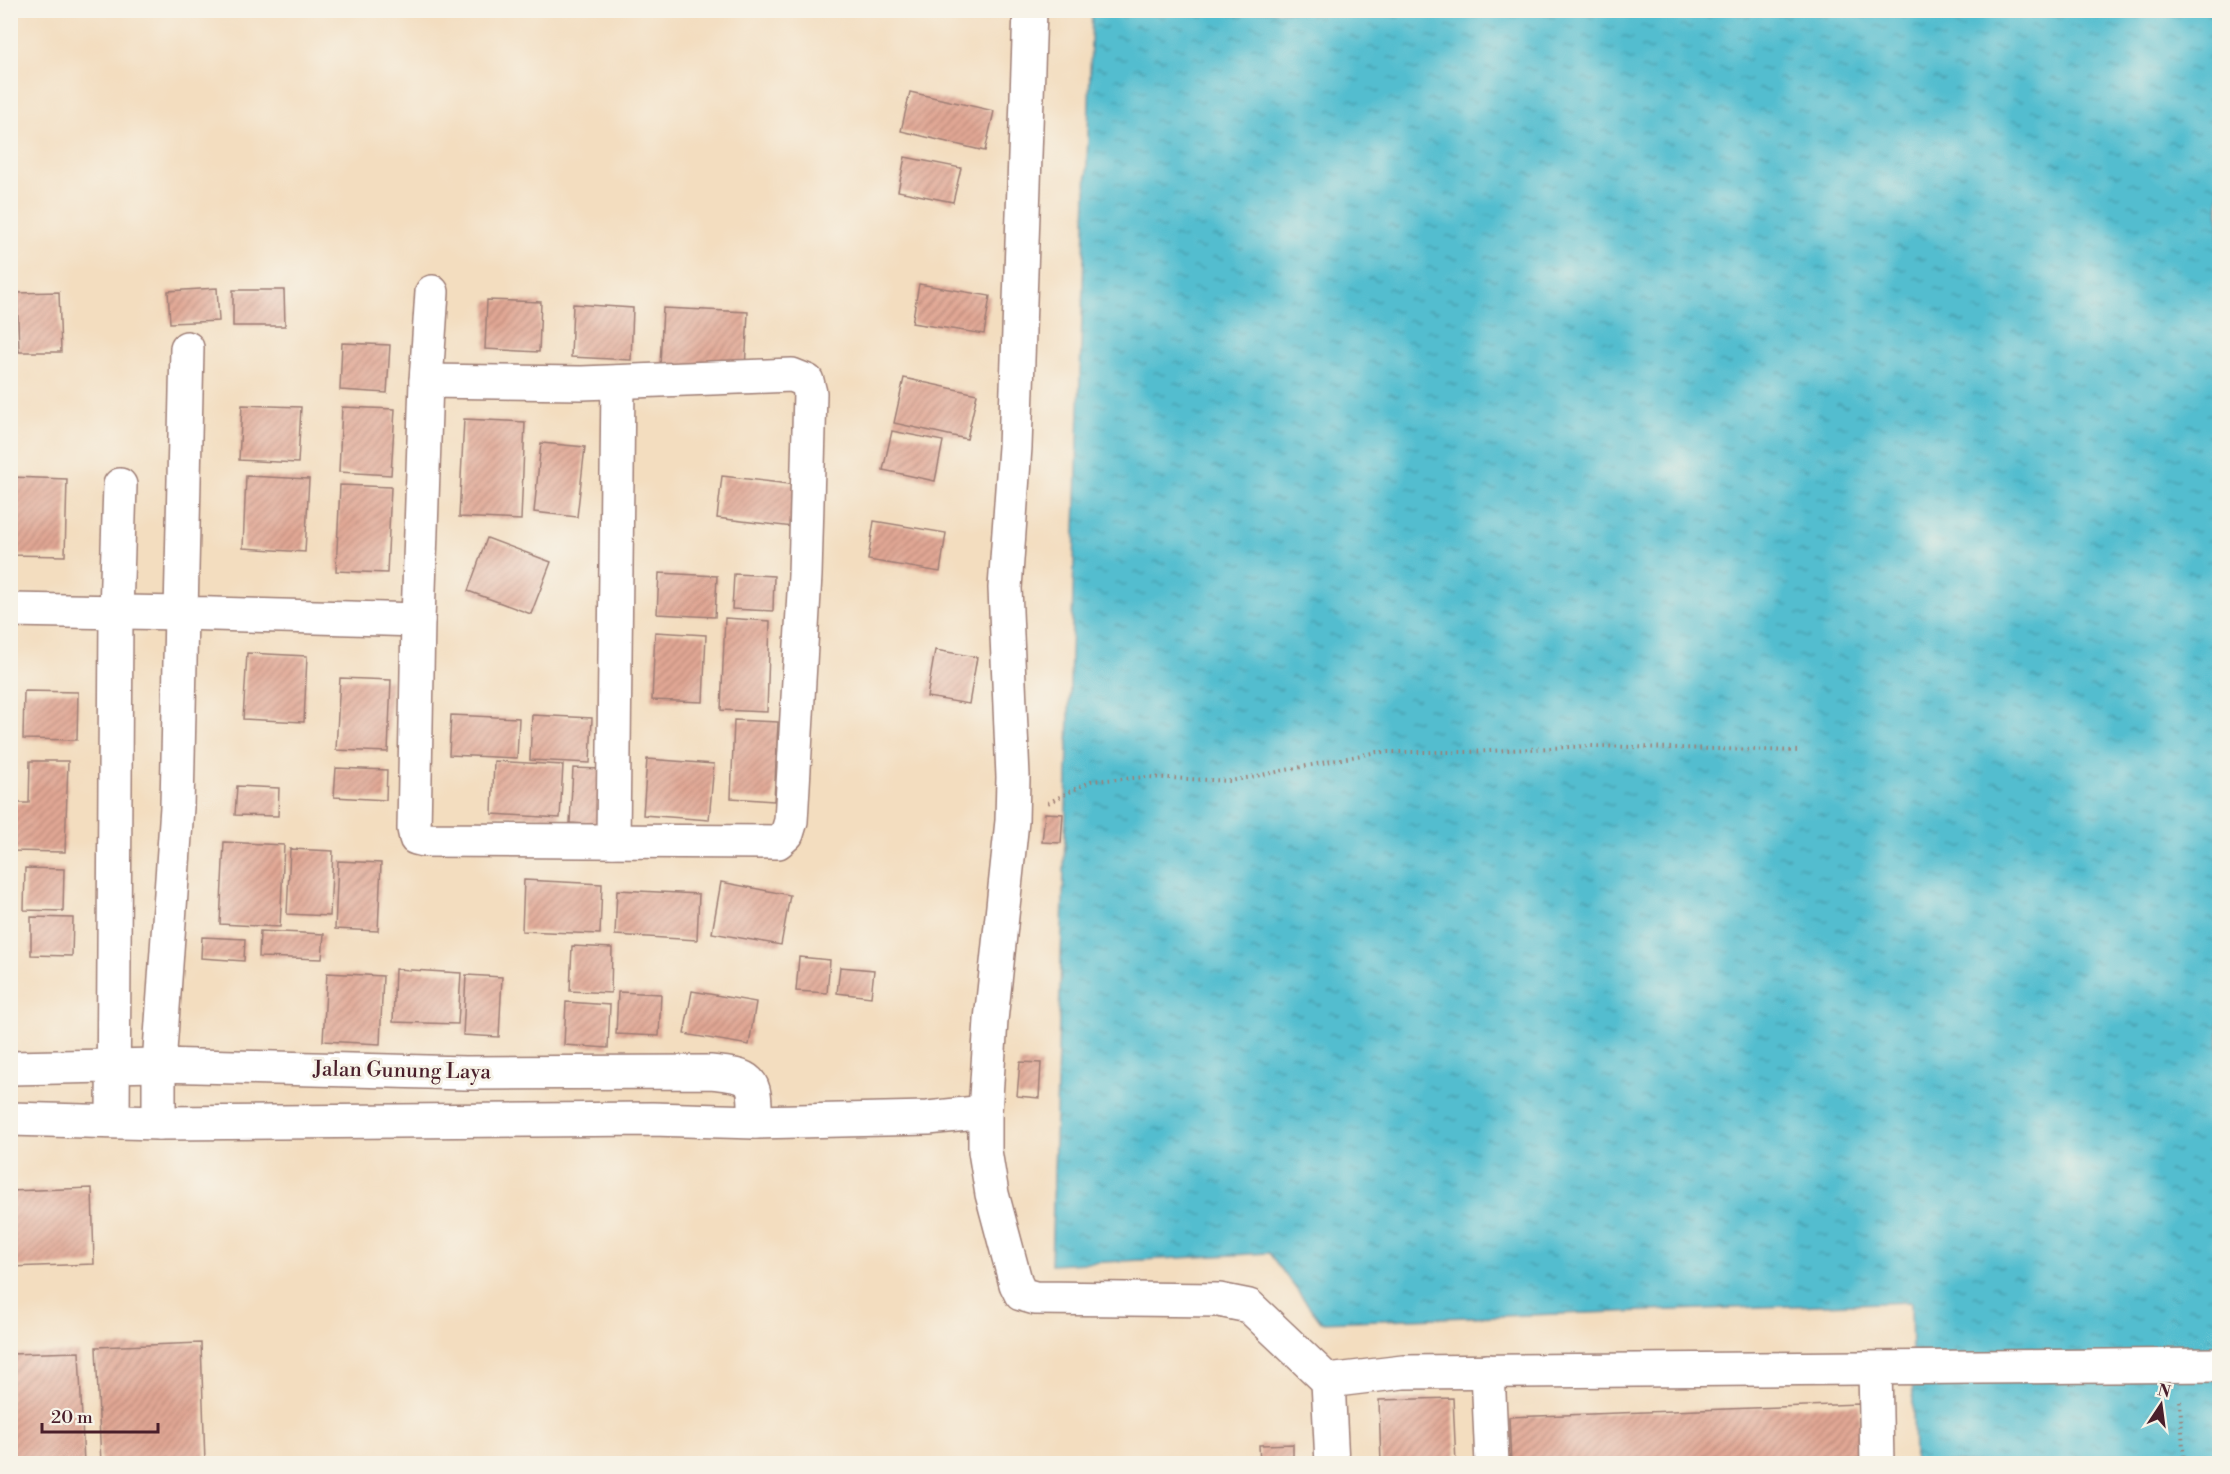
<svg xmlns="http://www.w3.org/2000/svg" width="2230" height="1474" font-family="'Libre Bodoni',serif">
<defs>
<pattern id="water-ripples" width="26" height="14" patternUnits="userSpaceOnUse" patternTransform="scale(1.5)"><rect width="26" height="14" fill="#53bdcf"/><path d="M2 4q2-2 4 0t4 0M15 11q2-2 4 0t4 0" fill="none" stroke="#4799a8"/></pattern>
<pattern id="building-hatch" width="6" height="6" patternUnits="userSpaceOnUse" patternTransform="scale(1.5)"><rect width="6" height="6" fill="#e1a794"/><path d="M-1 1l2-2M0 6l6-6M5 7l2-2" fill="none" stroke="#b88779"/></pattern>
</defs>
<rect width="100%" height="100%" fill="#f7f3e8"/>
<filter id="ink" filterUnits="userSpaceOnUse"><feTurbulence type="fractalNoise" baseFrequency=".0167" numOctaves="2"/><feDisplacementMap in="SourceGraphic" scale="12" xChannelSelector="R" yChannelSelector="G"/><feConvolveMatrix kernelMatrix="1 2 1 2 8 2 1 2 1" color-interpolation-filters="sRGB"/></filter>
<filter id="wash" filterUnits="userSpaceOnUse"><feTurbulence type="fractalNoise" baseFrequency=".008" numOctaves="4" result="noise"/><feDisplacementMap in="SourceGraphic" scale="24" xChannelSelector="R" yChannelSelector="G"/><feGaussianBlur stdDeviation="1.35" result="paint"/><feColorMatrix in="noise" values="0 0 0 0 0 0 0 0 0 0 0 0 0 0 0 0 0 1.4 0 .05"/><feComposite in="paint" operator="in"/></filter>
<g filter="url(#wash)">
<rect width="100%" height="100%" fill="#f3ddbf"/>
<!-- water -->
<path fill="url(#water-ripples)" stroke="#4e6e7d" stroke-width="1.5" d="M1092,11H2219V1463H1914L1911,1302L1321,1322L1269,1253L1051,1265Z"/>
<g id="blocks">
<!-- building -->
<g fill="url(#building-hatch)">
<path d="M910,92L994,111L985,151L901,131Z"/>
<path d="M905,157L961,168L953,202L898,191Z"/>
<path d="M919,284L990,296L984,334L912,323Z"/>
<path d="M217,288L219,321L170,323L168,291Z"/>
<path d="M233,290H284L285,326H233Z"/>
<path d="M59,292L61,352H19L17,293Z"/>
<path d="M487,300L541,302L539,352L485,349Z"/>
<path d="M573,304L633,308L631,360L571,357Z"/>
<path d="M663,308L748,312L745,370L660,365Z"/>
<path d="M342,343L390,345L387,393L340,390Z"/>
<path d="M904,378L977,394L967,439L894,423Z"/>
<path d="M242,405L301,407L298,463L239,460Z"/>
<path d="M342,407L395,409L391,475L339,472Z"/>
<path d="M464,419L525,422L521,520L459,517Z"/>
<path d="M892,431L943,441L935,481L883,470Z"/>
<path d="M541,443L585,447L577,517L534,512Z"/>
<path d="M246,476L309,479L305,552L243,548Z"/>
<path d="M722,476L798,485L793,527L717,518Z"/>
<path d="M10,477L67,479L65,556L10,555Z"/>
<path d="M340,485L391,487L387,573L336,571Z"/>
<path d="M874,521L946,533L940,572L868,560Z"/>
<path d="M487,538L551,562L531,614L468,591Z"/>
<path d="M659,573L717,576L715,617L657,614Z"/>
<path d="M734,574L774,576L773,611L732,609Z"/>
<path d="M725,618L770,621L767,712L721,710Z"/>
<path d="M655,632L706,635L703,702L652,700Z"/>
<path d="M935,650L977,657L969,704L927,697Z"/>
<path d="M247,653L307,656L304,722L243,719Z"/>
<path d="M340,678L391,680L388,752L336,750Z"/>
<path d="M24,691L78,692L77,740L23,739Z"/>
<path d="M451,715L519,718L517,758L449,755Z"/>
<path d="M532,715L592,718L590,763L530,760Z"/>
<path d="M734,720L778,722L774,801L731,798Z"/>
<path d="M647,759L714,764L709,820L643,815Z"/>
<path d="M30,761H68L65,852L10,851V803H29Z"/>
<path d="M494,761L563,765L560,818L492,814Z"/>
<path d="M336,768L387,770L386,800L334,797Z"/>
<path d="M573,768L601,769L599,825L570,823Z"/>
<path d="M237,786L279,788L278,816L235,815Z"/>
<path d="M1045,813L1063,814L1061,843L1042,842Z"/>
<path d="M224,842L284,845L280,927L220,924Z"/>
<path d="M290,849L333,851L330,916L287,914Z"/>
<path d="M338,861L381,863L378,931L335,929Z"/>
<path d="M25,868L64,869L63,911L24,910Z"/>
<path d="M524,880L602,884L600,934L522,931Z"/>
<path d="M721,882L790,895L781,945L712,933Z"/>
<path d="M617,890L699,894L697,940L615,935Z"/>
<path d="M31,917L73,918L72,956L31,955Z"/>
<path d="M260,931L324,934L322,959L259,957Z"/>
<path d="M202,937L245,939L244,961L201,958Z"/>
<path d="M572,946L612,948L611,993L570,991Z"/>
<path d="M799,957L830,960L827,993L796,991Z"/>
<path d="M840,967L874,970L871,997L837,993Z"/>
<path d="M395,969L461,973L458,1024L393,1022Z"/>
<path d="M327,973L383,976L380,1044L323,1041Z"/>
<path d="M466,975L502,977L499,1037L463,1035Z"/>
<path d="M692,991L756,1002L749,1045L684,1034Z"/>
<path d="M618,992L661,994L659,1036L616,1034Z"/>
<path d="M566,1002L610,1005L608,1048L564,1045Z"/>
<path d="M1020,1062L1041,1063L1039,1098L1017,1096Z"/>
<path d="M92,1188L94,1264L10,1267V1191Z"/>
<path d="M201,1343L205,1463L101,1464L96,1347Z"/>
<path d="M79,1352L84,1464H10V1354Z"/>
<path d="M1453,1398L1456,1464H1381L1379,1400Z"/>
<path d="M1859,1404L1862,1464H1511L1509,1417Z"/>
<path d="M1293,1444V1464H1260L1259,1445Z"/>
</g>
</g>
</g>
<g filter="url(#ink)">
<use href="#blocks" fill-opacity="0" stroke="#9e7e75" stroke-width="1.5"/>
<g fill="none" stroke-linecap="round" stroke-linejoin="round">
<defs>
<g id="street">
<path d="M1030,10L1015,447L1005,588L1013,777L1012,821L991,1020L985,1112V1151L992,1194L1016,1284L1021,1294L1035,1298L1219,1300L1249,1306L1328,1381L1403,1372L2220,1365"/>
<path d="M187,348L181,613L418,620"/>
<path d="M792,375L807,381L810,393L805,575L791,821L787,834L778,842L424,840L416,838L414,829L418,620L426,381L582,383Z"/>
<path d="M426,381L432,292"/>
<path d="M10,610L181,613L177,807L159,1065V1123"/>
<path d="M613,841L618,382"/>
<path d="M10,1068L159,1065L465,1073L710,1072C752,1076 756,1077 755,1122"/>
<path d="M10,1119L159,1123L652,1119L755,1122L928,1118L985,1112"/>
<path d="M113,1120L116,612L120,485"/>
<path d="M1875,1369L1877,1464"/>
<path d="M1488,1371L1492,1464"/>
<path d="M1328,1381L1332,1464"/>
</g>
</defs>
<!-- street casing -->
<use href="#street" stroke="#9e7e75" stroke-width="36"/>
<!-- path -->
<g stroke="#9e7e75" stroke-width="4" stroke-dasharray="1.5 4.5" stroke-linecap="butt">
<path d="M1048,803L1091,781L1148,777L1231,781L1377,752H1469L1591,746L1801,751"/>
<path d="M2180,1401L2184,1464"/>
</g>
<!-- street -->
<use href="#street" stroke="#fff" stroke-width="33"/>
</g>
</g>
<g text-anchor="middle" dominant-baseline="central" stroke-width="6" stroke-linejoin="round" paint-order="stroke">
<!-- street labels -->
<g font-size="21" fill="#4a1f2b" stroke="#f7f3e8">
<text transform="translate(402 1071) rotate(1)">Jalan Gunung Laya</text>
</g>
</g>
<!-- margin -->
<rect width="2230" height="1474" fill="none" stroke="#f7f3e8" stroke-width="36"/>
<!-- north arrow -->
<g transform="translate(2161 1405) rotate(13)" stroke="#f7f3e8" stroke-width="4.5" paint-order="stroke">
<path d="M0-4.5L10 22L0 15L-10 22Z" fill="#4a1f2b"/>
<text y="-9" font-size="16" font-weight="bold" text-anchor="middle" fill="#4a1f2b">N</text>
</g>
<!-- scale -->
<path d="M42 1423v9h116v-9" fill="none" stroke="#4a1f2b" stroke-width="3"/>
<text x="51" y="1423" font-size="18" fill="#4a1f2b" stroke="#f7f3e8" stroke-width="4.5" paint-order="stroke">20 m</text>
</svg>
